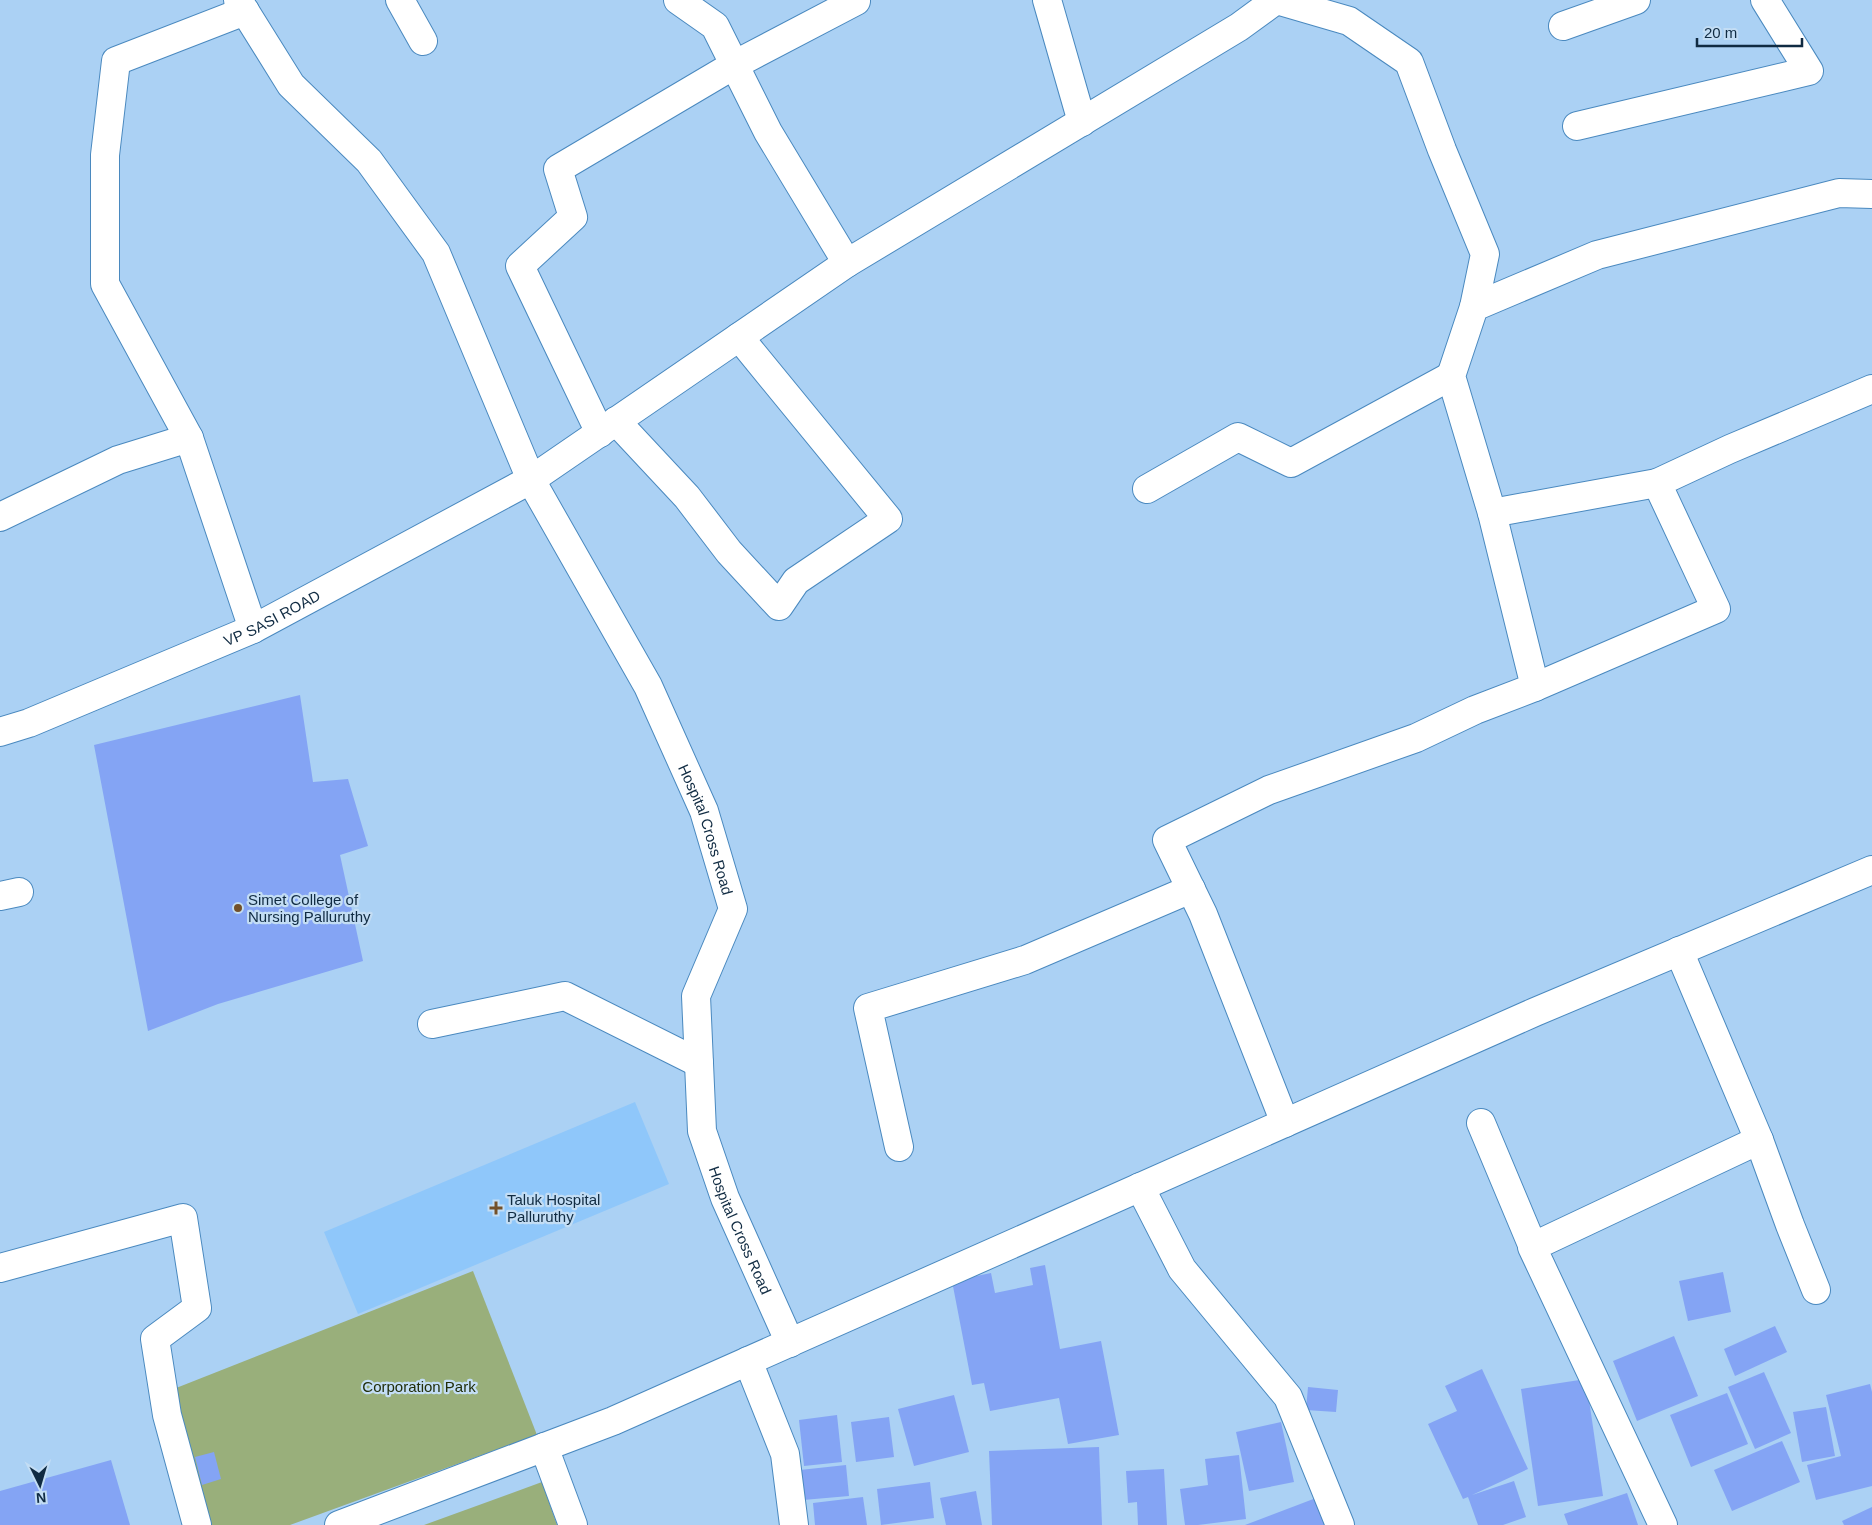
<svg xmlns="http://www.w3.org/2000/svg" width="1872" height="1525" font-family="Arial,sans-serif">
<rect width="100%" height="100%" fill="#abd1f4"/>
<!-- built -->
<path fill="#8fc7fa" d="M635,1102L669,1184L358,1314L324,1232Z"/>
<!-- green -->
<g fill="#99af7b">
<path d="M473,1271L537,1435L290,1525H197L166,1392Z"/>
<path d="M542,1482L557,1525H424Z"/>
</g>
<!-- building -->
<g fill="#84a4f4">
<path d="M300,695L313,782L348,779L368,846L340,855L363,961L218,1004L148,1031L94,745Z"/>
<path d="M1045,1265L1060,1349L1101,1341L1119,1435L1068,1444L1059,1398L990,1411L984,1383L972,1385L952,1281L991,1273L995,1293L1033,1285L1030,1268Z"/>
<path d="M1723,1272L1731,1312L1688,1321L1679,1281Z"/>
<path d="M1775,1326L1787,1352L1735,1376L1724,1349Z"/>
<path d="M1674,1336L1698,1396L1637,1421L1613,1361Z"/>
<path d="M1482,1369L1528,1469L1472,1495L1514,1481L1526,1517L1503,1525H1478L1468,1497L1463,1499L1428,1424L1457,1411L1445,1386Z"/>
<path d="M1764,1372L1791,1433L1755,1449L1728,1387Z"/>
<path d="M1586,1379L1603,1496L1538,1506L1521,1389Z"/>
<path d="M1870,1384L1872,1392V1486L1816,1500L1807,1465L1841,1456L1826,1395Z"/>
<path d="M1308,1387L1338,1390L1336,1412L1306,1410Z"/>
<path d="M1727,1393L1748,1444L1691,1467L1670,1415Z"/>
<path d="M954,1395L969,1452L914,1466L898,1409Z"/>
<path d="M1826,1407L1835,1456L1802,1462L1793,1412Z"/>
<path d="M837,1415L842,1462L804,1466L799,1420Z"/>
<path d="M889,1417L894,1457L856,1462L851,1422Z"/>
<path d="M1281,1422L1294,1482L1249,1491L1236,1432Z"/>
<path d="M1782,1441L1800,1482L1732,1511L1714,1470Z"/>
<path d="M1099,1447L1102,1525H992L989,1451Z"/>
<path d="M214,1452L221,1479L202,1485L195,1457Z"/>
<path d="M1239,1455L1246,1519L1198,1525H1185L1180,1489L1208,1485L1205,1459Z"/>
<path d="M111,1460L130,1525H0V1491Z"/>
<path d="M846,1465L849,1496L803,1500L800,1470Z"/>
<path d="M1164,1469L1167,1525H1138L1137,1502L1128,1503L1126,1471Z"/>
<path d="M930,1482L934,1518L881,1525L877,1489Z"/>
<path d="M976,1491L982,1525H946L940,1498Z"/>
<path d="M1627,1493L1638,1525H1568L1564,1514Z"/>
<path d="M863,1497L867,1525H815L813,1503Z"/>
<path d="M1316,1498L1326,1525H1245Z"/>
<path d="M1872,1507V1525H1844L1842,1521Z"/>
</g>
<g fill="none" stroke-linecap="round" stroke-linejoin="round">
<defs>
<g id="minor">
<path id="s1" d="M238,0L291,85L369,161L436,253L532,482L648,686L704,811L733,909L696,996L702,1131L725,1198L790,1343"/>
<path d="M400,0L423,41"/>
<path d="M678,0L715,26L768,132L847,263"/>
<path d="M1047,0L1082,122"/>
<path d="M1277,0L1349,21L1409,62L1442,150L1485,254L1474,307"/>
<path d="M245,11L116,61L105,155V284L189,438L253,629"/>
<path d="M1563,26L1636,0"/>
<path d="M1577,126L1809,71L1765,0"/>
<path d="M616,421L687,497L729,552L779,606L796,581L888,519L739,337"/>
<path d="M600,433L520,266L573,217L558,169L734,65L856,1"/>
<path d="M1147,489L1238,437L1291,463L1451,376"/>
<path d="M1492,513L1657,483"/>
<path d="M0,517L118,460L189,438"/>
<path d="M1535,687L1716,609L1657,483L1730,449L1872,389"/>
<path id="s2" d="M0,732L29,723L253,629L532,479L847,263L1239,27L1276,0"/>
<path d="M0,896L19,892"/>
<path d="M1679,951L1759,1140L1790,1225L1816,1290"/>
<path d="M432,1024L565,996L699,1063"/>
<path d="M1285,1123L1203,914L1167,840L1269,790L1416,738L1475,710L1535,687L1492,513L1451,376L1474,307L1597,255L1839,193L1872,194"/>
<path d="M1481,1123L1533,1247"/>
<path d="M899,1147L868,1008L1025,960L1191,889"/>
<path d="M1140,1187L1182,1269L1288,1397L1340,1525"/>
<path d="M0,1268L183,1218L197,1308L155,1339L167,1415L197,1525"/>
<path d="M748,1361L785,1454L794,1525"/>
<path d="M544,1447L573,1525"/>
<path d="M339,1525L613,1421L1535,1012L1872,870"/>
<path d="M1663,1525L1532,1247L1759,1140"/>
</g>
</defs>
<!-- minor casing -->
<use href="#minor" stroke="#4a89bf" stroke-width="30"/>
<!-- minor -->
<use href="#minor" stroke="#fff" stroke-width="28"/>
</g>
<!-- markers -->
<g fill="#735029" stroke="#c3ddf4" stroke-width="2">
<circle cx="238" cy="908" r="5"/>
<path d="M493.5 1200.5h5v5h5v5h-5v5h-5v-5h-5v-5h5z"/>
</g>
<g text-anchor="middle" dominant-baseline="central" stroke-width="4.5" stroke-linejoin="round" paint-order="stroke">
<!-- street labels -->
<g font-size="15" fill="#102b42" stroke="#c3ddf4">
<text stroke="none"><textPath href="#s2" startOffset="295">VP SASI ROAD</textPath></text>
<text stroke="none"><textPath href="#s1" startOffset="961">Hospital Cross Road</textPath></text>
<text stroke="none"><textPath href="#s1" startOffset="1381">Hospital Cross Road</textPath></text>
</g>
<!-- poi labels -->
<g font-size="15" fill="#102b42" stroke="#c3ddf4" text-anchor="start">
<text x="248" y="899">Simet College of<tspan x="248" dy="17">Nursing Palluruthy</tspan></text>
<text x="507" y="1199">Taluk Hospital<tspan x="507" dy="17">Palluruthy</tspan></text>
</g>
<!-- park labels -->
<g font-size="15" fill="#212e09" stroke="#c3ddf4">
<text x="419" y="1386">Corporation Park</text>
</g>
</g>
<!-- north arrow -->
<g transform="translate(40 1485) rotate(175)" stroke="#c3ddf4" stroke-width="4" paint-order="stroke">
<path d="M0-4L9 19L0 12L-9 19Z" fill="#102b42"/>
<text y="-8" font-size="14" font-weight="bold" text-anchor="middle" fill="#102b42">N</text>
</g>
<!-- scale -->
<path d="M1697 38v8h105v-8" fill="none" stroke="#102b42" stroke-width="2.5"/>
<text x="1704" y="38" font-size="15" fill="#102b42" stroke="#c3ddf4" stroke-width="4" paint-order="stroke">20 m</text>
</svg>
